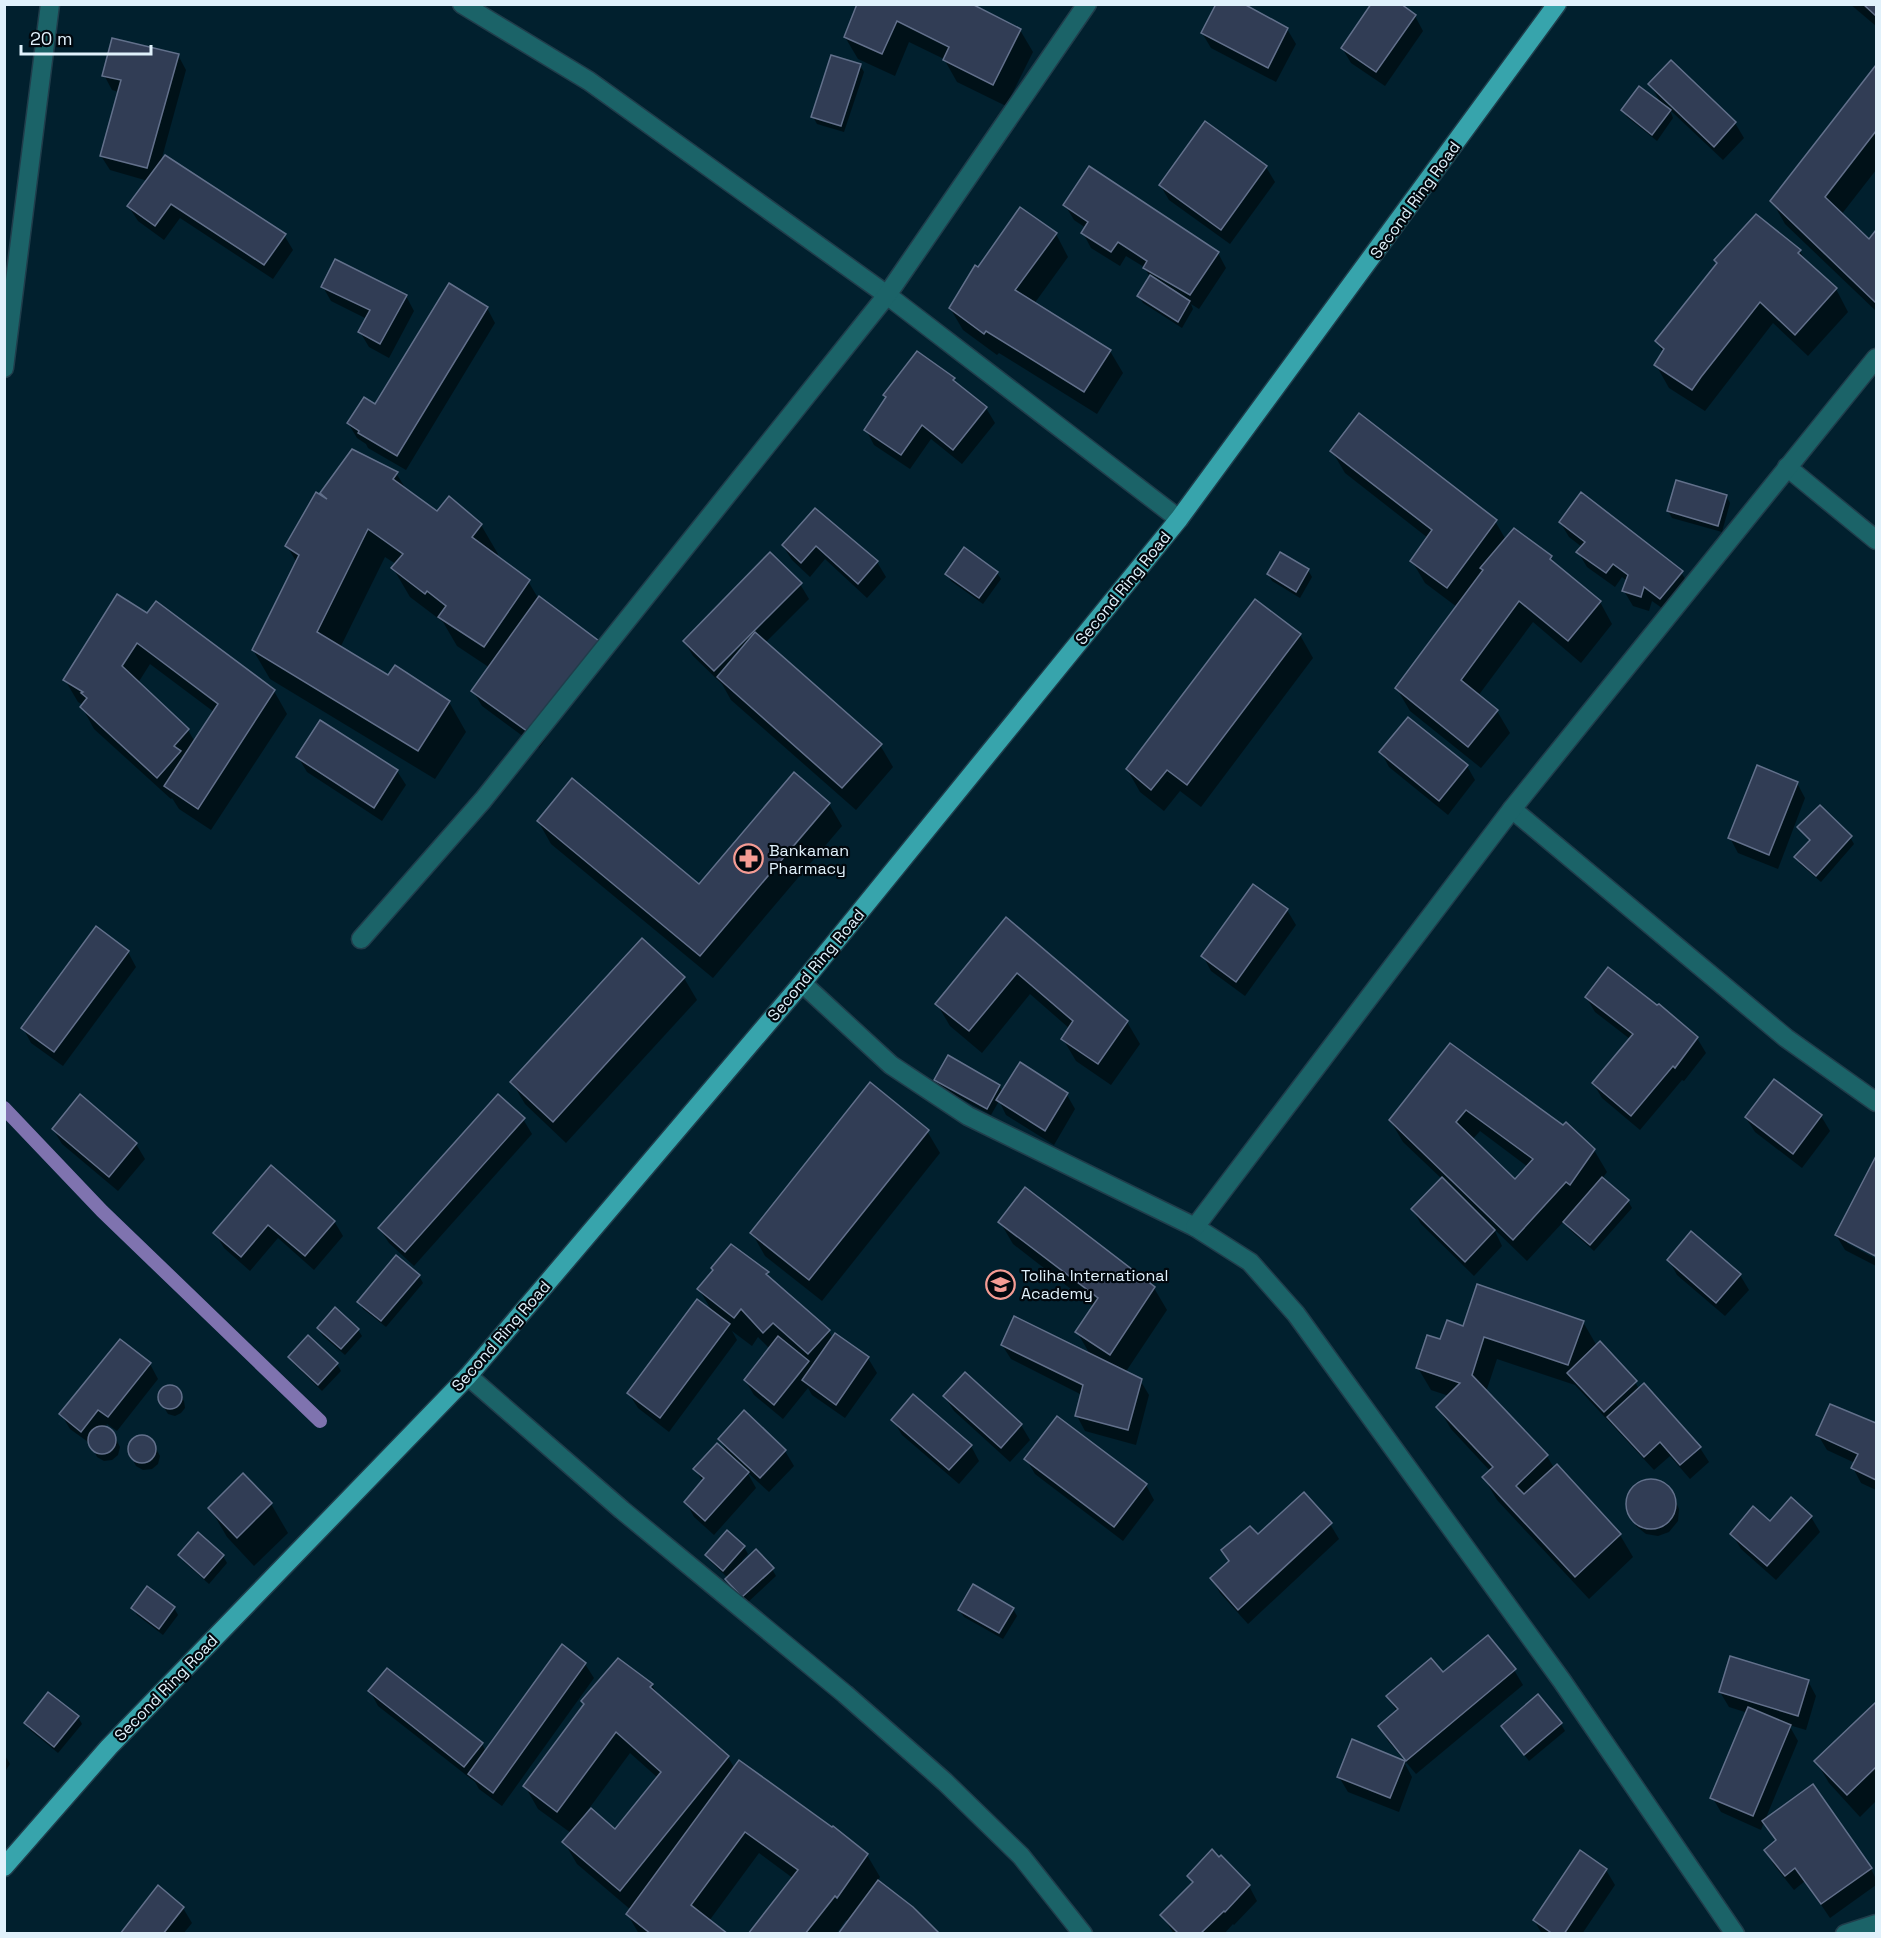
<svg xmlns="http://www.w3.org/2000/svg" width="1881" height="1938" font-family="'Space Grotesk',sans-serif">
<rect width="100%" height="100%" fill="#01202e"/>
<!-- shadow -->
<g fill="#0007" fill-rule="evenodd">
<path d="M859,4L1020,30L1033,52L1006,106L957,82L944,59L909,42L895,76L858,59L845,37Z"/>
<path d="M1850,4H1876V26Z"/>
<path d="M1415,16L1423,31L1385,86L1351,63L1342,48Z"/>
<path d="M1287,29L1296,44L1276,82L1211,48L1202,33Z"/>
<path d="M178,55L186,70L160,165L284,235L293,250L273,279L180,218L164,240L138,221L129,207L148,181L110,170L101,156L119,92L112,90L104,75Z"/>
<path d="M1671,62L1735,123L1744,138L1723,160L1670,110L1673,118L1657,141L1627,117L1623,110L1662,105L1650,84Z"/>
<path d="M860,65L864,72L844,132L817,124L813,117Z"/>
<path d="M1876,68V170L1841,215L1869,241L1876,232V311L1785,224L1772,201Z"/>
<path d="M1205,123L1266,167L1275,182L1230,244L1169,200L1160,185Z"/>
<path d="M1065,205L1218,253L1226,268L1199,309L1191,304L1193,309L1182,328L1143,303L1139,296L1150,277L1144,267L1126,256L1120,266L1091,248L1083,233L1086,228L1074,220Z"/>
<path d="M1056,234L1068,257L1034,304L1110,351L1123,373L1097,414L999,353L997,355L963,330L950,308L978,269Z"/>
<path d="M1800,251L1806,262L1836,289L1848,312L1808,356L1773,323L1705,411L1669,388L1656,365L1663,353L1657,341Z"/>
<path d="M323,287L406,296L414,311L389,358L369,347L360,332L367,319L331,301Z"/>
<path d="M487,308L495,323L406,470L368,448L366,444L357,438L348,423L376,406Z"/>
<path d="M954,379L958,386L986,408L995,423L962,464L931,439L910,469L874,445L866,430Z"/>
<path d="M1332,451L1495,521L1506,540L1551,557L1555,565L1600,602L1612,624L1581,663L1533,622L1478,696L1497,711L1510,733L1481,768L1410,711L1397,689L1457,607L1425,583L1412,561L1428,538L1345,473Z"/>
<path d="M396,473L407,491L437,513L481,525L498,554L496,557L528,581L538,598L606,656L539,748L482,706L473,691L490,668L457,646L443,622L410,597L393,568L396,564L385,557L340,648L389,677L449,702L466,732L435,779L270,679L253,650L297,563L287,546L326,500L322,493Z"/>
<path d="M1726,496L1730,503L1722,532L1672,518L1668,511Z"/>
<path d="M815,510L877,562L886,577L867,598L825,559L810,577L792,560L783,546Z"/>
<path d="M1560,522L1681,572L1690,587L1669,613L1652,601L1649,611L1633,606L1624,591L1628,582L1622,577L1615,587L1587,567L1578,552L1582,547L1569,537Z"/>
<path d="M1308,570L1312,577L1300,598L1272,581L1268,574Z"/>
<path d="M997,573L1001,579L983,604L951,581L947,574Z"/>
<path d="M800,584L809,599L765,643L880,745L893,767L856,810L731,700L722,684L693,656L684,641Z"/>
<path d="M118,596L274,691L287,714L211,830L179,809L172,798L171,799L94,729L82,707L83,705L78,702L65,680ZM150,664L214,712L195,742L188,730L138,683Z"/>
<path d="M1255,601L1300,635L1313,658L1201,807L1180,791L1164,811L1140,792L1127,769Z"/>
<path d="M1381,752L1467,766L1475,780L1448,815L1389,767Z"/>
<path d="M298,757L397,771L406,785L382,821L307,772Z"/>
<path d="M1797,783L1805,798L1778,869L1738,853L1730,838Z"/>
<path d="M829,804L842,826L713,978L551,844L538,821L699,886Z"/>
<path d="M1799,828L1850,837L1854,844L1821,882L1800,864L1796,857L1810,842Z"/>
<path d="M1254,886L1287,910L1296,925L1245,996L1211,971L1203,956Z"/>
<path d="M1006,919L1127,1022L1140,1044L1111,1085L1076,1061L1063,1039L1070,1029L1030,994L982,1053L950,1026L937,1004Z"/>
<path d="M128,952L136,967L63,1066L31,1043L23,1028Z"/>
<path d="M684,978L697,1000L566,1143L525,1104L512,1082Z"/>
<path d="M1586,997L1657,1007L1659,1006L1697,1038L1706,1053L1684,1081L1682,1080L1640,1130L1602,1098L1593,1083L1630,1039L1595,1012Z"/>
<path d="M1450,1045L1594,1150L1607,1172L1602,1179L1628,1201L1632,1208L1594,1251L1569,1229L1564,1221L1527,1261L1494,1229L1502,1246L1474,1276L1421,1224L1412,1209L1442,1179L1403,1142L1390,1120ZM1480,1131L1528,1167L1515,1181L1472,1140Z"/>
<path d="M936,1080L999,1086L1003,1092L1067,1095L1075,1109L1054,1145L1006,1115L999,1101L991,1115L940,1087Z"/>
<path d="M1821,1116L1830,1131L1802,1168L1755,1132L1746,1118Z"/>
<path d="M523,1119L532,1134L414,1266L389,1243L380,1229Z"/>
<path d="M53,1129L136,1144L145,1159L118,1191L62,1144Z"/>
<path d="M927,1131L940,1153L822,1301L765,1256L752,1233Z"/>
<path d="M1876,1159V1255L1847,1239V1243L1876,1259V1266L1845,1250L1836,1235Z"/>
<path d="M271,1167L334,1221L343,1236L314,1270L278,1238L250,1271L224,1248L215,1233Z"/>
<path d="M1000,1222L1154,1288L1167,1310L1125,1373L1140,1380L1149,1395L1136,1445L1085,1431L1077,1416L1082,1395L1011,1359L1002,1345L1091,1356L1077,1332L1094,1307L1013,1244Z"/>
<path d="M732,1246L767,1273L772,1282L829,1331L833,1339L835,1335L868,1358L877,1373L845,1418L812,1395L808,1388L783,1419L754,1395L745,1380L770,1349L758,1337L752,1346L732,1331L737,1340L669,1432L638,1408L629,1394L713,1313L699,1289Z"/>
<path d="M1669,1260L1740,1275L1749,1290L1725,1316L1677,1275Z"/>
<path d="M419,1276L423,1283L386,1327L363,1309L359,1302Z"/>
<path d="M1583,1322L1597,1346L1635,1382L1639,1389L1700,1448L1709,1462L1690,1479L1670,1456L1654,1470L1575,1385L1497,1359L1486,1392L1547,1456L1554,1468L1557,1466L1620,1535L1633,1557L1589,1599L1497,1500L1484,1478L1491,1472L1451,1429L1438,1407L1449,1396L1431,1390L1418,1368L1440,1341L1464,1328Z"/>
<path d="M319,1329L358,1330L362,1336L345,1355L323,1336Z"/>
<path d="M290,1357L337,1364L341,1371L322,1391L294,1364Z"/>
<path d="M150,1364L158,1379L117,1431L107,1424L105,1427L112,1431L120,1447L118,1455L112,1460L104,1461L97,1457L91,1444L70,1429L61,1414Z"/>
<path d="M965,1375L1021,1425L1030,1440L1010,1462L954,1411L945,1397Z"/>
<path d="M170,1387L176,1388L184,1401L185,1408L181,1413L175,1416L168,1414L160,1401V1394L163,1389Z"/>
<path d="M744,1413L785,1451L794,1466L769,1492L747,1472L756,1488L714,1535L694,1517L686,1502L703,1482L695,1469L729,1456L720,1439Z"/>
<path d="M893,1420L971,1446L979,1461L959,1484L902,1435Z"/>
<path d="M1872,1423L1876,1425V1490L1861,1483L1853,1468L1855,1463L1827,1450L1818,1435Z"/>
<path d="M145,1436L152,1441L160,1456L158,1464L152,1469L143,1470L136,1466L128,1450L131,1442L137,1437Z"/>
<path d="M1026,1459L1146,1485L1154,1500L1123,1541L1035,1474Z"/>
<path d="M243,1475L271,1504L288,1533L254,1566L227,1537L210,1508Z"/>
<path d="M1648,1479L1661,1482L1670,1489L1679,1509L1678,1521L1669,1532L1658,1536L1646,1534L1636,1526L1627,1506L1629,1494L1637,1484Z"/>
<path d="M1811,1517L1820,1532L1776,1580L1741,1549L1732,1534L1770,1523Z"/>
<path d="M1330,1524L1339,1539L1248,1624L1220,1593L1212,1579L1229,1562L1223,1550Z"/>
<path d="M744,1547L748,1554L742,1560L744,1562L772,1569L776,1576L747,1603L731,1586L728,1578L711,1562L707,1555Z"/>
<path d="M180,1555L223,1556L227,1563L209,1584L184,1562Z"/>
<path d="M133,1608H174L178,1615L163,1635L137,1615Z"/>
<path d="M1013,1609L1017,1616L1003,1639L964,1617L959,1610Z"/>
<path d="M585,1664L594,1678L502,1806L479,1789L475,1782L378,1706L370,1691L387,1670L482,1744L486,1752Z"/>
<path d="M1514,1670L1523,1685L1416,1774L1388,1741L1380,1727L1397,1712L1388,1697L1443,1674Z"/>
<path d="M1808,1681L1816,1696L1806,1730L1789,1725L1798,1741L1765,1820L1871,1869L1876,1879V1885L1830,1918L1805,1881L1794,1890L1774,1865L1766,1851L1776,1842L1764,1822L1761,1830L1721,1812L1712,1797L1748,1713L1729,1707L1720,1692Z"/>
<path d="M652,1685L658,1695L728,1757L735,1769L867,1855L880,1877L877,1881L912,1908L848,1922L846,1920L836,1934H750L794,1879L759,1853L709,1921L726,1934H639L628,1915L631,1910L577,1864L564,1842L571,1833L538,1809L525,1786ZM630,1753L658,1778L615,1831L585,1814Z"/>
<path d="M1876,1704V1801L1860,1817L1829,1783L1816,1761Z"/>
<path d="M78,1717L82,1724L58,1753L30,1730L26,1723Z"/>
<path d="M1561,1724L1565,1731L1529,1761L1503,1727Z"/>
<path d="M1353,1741L1406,1763L1405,1764L1412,1777L1399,1812L1348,1792L1339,1777Z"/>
<path d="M4,1754L10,1764L4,1773Z"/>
<path d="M1581,1852L1606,1870L1615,1885L1582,1934H1542L1534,1920Z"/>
<path d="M1189,1876L1249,1886L1257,1901L1234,1925L1233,1924L1224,1934H1174L1162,1915L1193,1884Z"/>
<path d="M158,1887L183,1908L192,1923L183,1934H122Z"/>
</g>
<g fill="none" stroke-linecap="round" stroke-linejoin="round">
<!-- stream -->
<path stroke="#7f73af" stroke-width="14" d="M4,1108L102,1211L320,1421"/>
</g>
<!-- building -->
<g fill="#313d55" stroke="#62708b" stroke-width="1.5" fill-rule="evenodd">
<path d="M857,4H972L1021,29L993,85L943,60L949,47L897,21L882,54L844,37Z"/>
<path d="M1216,4H1244L1288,28L1268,68L1201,33Z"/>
<path d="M1371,4H1401L1416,15L1376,72L1341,48Z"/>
<path d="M1863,4H1876V16Z"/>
<path d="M112,38L179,54L147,168L100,156L121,80L102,76Z"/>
<path d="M831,55L861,64L841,126L811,117Z"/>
<path d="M1671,60L1736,122L1714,147L1648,84Z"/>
<path d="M1876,65V131L1825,197L1869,239L1876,230V303L1770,201Z"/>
<path d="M1639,86L1671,110L1652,135L1621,110Z"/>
<path d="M1205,121L1267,166L1221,230L1159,185Z"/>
<path d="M165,155L286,234L264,265L171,204L155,226L127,206Z"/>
<path d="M1089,166L1219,252L1190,295L1143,268L1147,261L1118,242L1111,252L1081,233L1088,222L1063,205Z"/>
<path d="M1020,207L1057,233L1015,290L1111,350L1084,392L986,331L984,334L949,308L975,265L978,267Z"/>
<path d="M1756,214L1801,250L1798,253L1837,288L1795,335L1760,302L1701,377L1692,390L1654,365L1664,349L1655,341L1717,263L1714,260Z"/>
<path d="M335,259L407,295L380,344L358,332L370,310L321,287Z"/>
<path d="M1150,275L1190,301L1178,322L1137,296Z"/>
<path d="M449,283L488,307L397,456L358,433L359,431L347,423L364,397L375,404Z"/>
<path d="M917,351L955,378L953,380L987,407L953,450L922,425L901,455L864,430L886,397L883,395Z"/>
<path d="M1359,413L1497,520L1447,588L1410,561L1432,530L1330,451Z"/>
<path d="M352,449L398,472L393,479L437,511L449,496L482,524L472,537L530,580L484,647L438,617L446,606L427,591L425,594L391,568L403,554L368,529L317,632L388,675L395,665L450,701L418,751L252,650L299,555L285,546L316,492L327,499L320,493Z"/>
<path d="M1676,480L1727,495L1718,526L1667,511Z"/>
<path d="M1581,492L1683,571L1660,599L1644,587L1641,597L1622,591L1628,575L1613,564L1606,573L1576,552L1585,542L1559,522Z"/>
<path d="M815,508L878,561L858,584L816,546L801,563L782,545Z"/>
<path d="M1514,528L1552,556L1550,559L1601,601L1568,641L1519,601L1461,680L1498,710L1468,747L1395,688L1483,570L1480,568Z"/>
<path d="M964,547L998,572L979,598L945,574Z"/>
<path d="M770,552L802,583L714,671L683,641Z"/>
<path d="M1280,552L1309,569L1296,592L1267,574Z"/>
<path d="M117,594L147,613L156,601L275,690L198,809L164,786L218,704L137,643L122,666L189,729L174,746L181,751L157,778L80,707L87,698L81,693L83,692L63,680Z"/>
<path d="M539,596L599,641L531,734L471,691Z"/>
<path d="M1255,599L1301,634L1187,785L1167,770L1151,790L1126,769Z"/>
<path d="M755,632L882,744L842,788L717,677Z"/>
<path d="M1408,717L1468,765L1439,801L1379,752Z"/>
<path d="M320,720L398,770L374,808L296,757Z"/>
<path d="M1757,765L1798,782L1769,855L1728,838Z"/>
<path d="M794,772L830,803L700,956L537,821L572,778L699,884Z"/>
<path d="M1820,805L1852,836L1816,876L1794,857L1810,840L1797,827Z"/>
<path d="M1253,884L1288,909L1236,982L1201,956Z"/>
<path d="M1006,917L1128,1021L1098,1064L1061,1039L1073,1021L1017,973L969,1031L935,1004Z"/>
<path d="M96,926L129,951L54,1052L21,1028Z"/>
<path d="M642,938L685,977L553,1122L510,1082Z"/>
<path d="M1608,967L1657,1005L1659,1004L1698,1037L1675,1068L1673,1066L1631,1116L1592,1083L1633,1034L1585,997Z"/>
<path d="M1450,1043L1563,1125L1566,1122L1595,1149L1570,1185L1566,1182L1513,1240L1389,1120ZM1466,1110L1533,1159L1515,1179L1456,1122Z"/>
<path d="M948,1055L1000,1085L987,1109L934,1080Z"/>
<path d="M1020,1062L1068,1093L1045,1131L996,1100Z"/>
<path d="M1774,1079L1822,1115L1793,1154L1745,1117Z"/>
<path d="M870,1082L929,1130L809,1280L750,1233Z"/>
<path d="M80,1094L137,1143L109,1177L52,1129Z"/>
<path d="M498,1094L525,1118L405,1252L378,1228Z"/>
<path d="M1876,1156V1252L1875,1256L1835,1235Z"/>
<path d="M271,1165L335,1221L305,1256L268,1225L241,1257L213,1233Z"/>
<path d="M1442,1177L1495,1230L1465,1262L1411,1209Z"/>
<path d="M1602,1177L1629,1200L1590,1245L1563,1222Z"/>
<path d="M1025,1187L1155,1287L1110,1355L1075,1332L1098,1298L998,1222Z"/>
<path d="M1691,1231L1741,1274L1716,1303L1667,1260Z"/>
<path d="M731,1244L769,1272L766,1274L830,1330L808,1354L773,1323L763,1333L741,1309L734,1318L697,1289L713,1270L711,1268Z"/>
<path d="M396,1255L420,1275L381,1321L357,1302Z"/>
<path d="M1477,1284L1584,1321L1568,1365L1484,1337L1472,1375L1548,1455L1516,1486L1524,1494L1557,1464L1621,1534L1575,1577L1482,1477L1493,1467L1436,1407L1460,1383L1416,1368L1427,1335L1440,1339L1447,1320L1463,1326Z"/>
<path d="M697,1299L730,1324L660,1418L627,1393Z"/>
<path d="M335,1307L359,1329L341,1349L317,1328Z"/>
<path d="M1014,1316L1142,1379L1128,1430L1075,1416L1083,1385L1001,1345Z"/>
<path d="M835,1333L869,1357L836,1405L802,1380Z"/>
<path d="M308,1335L338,1363L318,1385L288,1357Z"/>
<path d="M778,1336L809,1361L774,1405L744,1380Z"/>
<path d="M120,1339L151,1363L108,1417L98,1410L81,1432L59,1414Z"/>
<path d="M1600,1341L1637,1381L1604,1412L1567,1373Z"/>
<path d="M965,1372L1022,1424L1001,1448L943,1396Z"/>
<path d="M1644,1383L1701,1447L1680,1465L1660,1442L1644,1457L1607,1417Z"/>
<circle cx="170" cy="1397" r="12"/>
<path d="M913,1394L972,1445L949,1470L891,1420Z"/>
<path d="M1830,1404L1876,1423V1480L1851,1468L1858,1454L1816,1435Z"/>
<path d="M744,1410L786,1450L760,1478L718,1439Z"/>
<path d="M1057,1416L1147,1484L1114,1527L1024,1459Z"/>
<circle cx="102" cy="1440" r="14"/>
<circle cx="142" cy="1449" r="14"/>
<path d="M717,1443L749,1472L705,1521L684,1502L704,1478L693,1469Z"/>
<path d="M243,1473L272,1503L237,1538L208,1508Z"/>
<circle cx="1651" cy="1504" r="25"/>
<path d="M1304,1492L1332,1523L1238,1610L1210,1578L1229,1561L1221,1550L1250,1526L1258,1534Z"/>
<path d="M1791,1497L1812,1516L1767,1566L1730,1534L1753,1506L1770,1521Z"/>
<path d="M727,1530L745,1546L723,1571L705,1555Z"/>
<path d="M198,1532L224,1555L204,1578L178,1555Z"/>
<path d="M756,1549L774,1568L742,1597L725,1579Z"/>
<path d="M973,1584L1014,1608L999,1633L958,1610Z"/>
<path d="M147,1586L175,1607L159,1629L131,1608Z"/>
<path d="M1488,1635L1516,1669L1406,1761L1378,1726L1398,1709L1386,1696L1431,1658L1443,1672Z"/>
<path d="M562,1644L586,1663L493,1793L468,1774Z"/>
<path d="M1730,1656L1809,1680L1798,1716L1719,1692Z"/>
<path d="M618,1658L653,1684L650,1687L729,1756L620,1891L562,1842L591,1808L615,1829L661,1772L616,1732L557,1812L523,1786L584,1704L581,1701Z"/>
<path d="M387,1668L483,1743L464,1767L368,1691Z"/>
<path d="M48,1692L79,1716L54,1747L24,1723Z"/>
<path d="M1538,1694L1562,1723L1524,1755L1501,1726Z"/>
<path d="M1876,1702V1767L1847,1795L1814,1761Z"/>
<path d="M1748,1707L1791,1725L1753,1816L1710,1798Z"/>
<path d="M1352,1739L1405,1761L1390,1798L1337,1777Z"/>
<path d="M739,1760L832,1827L833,1826L868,1854L837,1898L835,1896L805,1934H748L798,1870L745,1832L691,1905L728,1934H651L626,1914Z"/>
<path d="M1813,1784L1872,1868L1821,1904L1795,1868L1785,1876L1764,1850L1776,1840L1762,1821Z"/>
<path d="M1212,1849L1219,1857L1221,1855L1250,1885L1225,1912L1224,1911L1200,1934H1179L1160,1915L1193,1882L1187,1876Z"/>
<path d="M1580,1850L1607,1869L1564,1934H1553L1533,1920Z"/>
<path d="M878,1880L913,1907L940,1934H838Z"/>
<path d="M158,1885L184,1907L163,1934H120Z"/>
</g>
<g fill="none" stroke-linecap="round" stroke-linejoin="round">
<defs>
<g id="minor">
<path d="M462,4L589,81L887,295L1179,519"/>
<path d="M4,368L50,4"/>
<path d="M1787,467L1876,540"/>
<path d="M1512,809L1786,1038L1876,1102"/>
<path d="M361,939L483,800L887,295L1087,4"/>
<path d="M802,983L891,1065L968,1116L1195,1227L1250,1262L1296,1314L1562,1681L1735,1934"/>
<path d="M1195,1227L1512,809L1876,358"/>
<path d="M468,1376L622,1510L845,1694L945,1782L1021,1856L1083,1934"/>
<path d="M1845,1934L1876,1924"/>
</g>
<path id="major" d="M4,1867L109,1747L468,1376L802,983L1179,519L1557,4"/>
</defs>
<!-- minor casing -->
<use href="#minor" stroke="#203d4b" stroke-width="21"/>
<!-- major casing -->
<use href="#major" stroke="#203d4b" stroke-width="21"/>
<!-- minor -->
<use href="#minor" stroke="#1b6368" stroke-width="18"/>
<!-- major -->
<use href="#major" stroke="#37a4ac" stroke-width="18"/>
</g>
<!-- icons -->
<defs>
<symbol id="pharmacy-ring" viewBox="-11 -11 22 22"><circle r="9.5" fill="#01080e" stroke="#f59c94" stroke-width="1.5"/><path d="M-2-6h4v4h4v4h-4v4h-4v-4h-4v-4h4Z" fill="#f59c94"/></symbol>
<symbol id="school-ring" viewBox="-11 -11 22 22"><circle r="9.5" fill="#01080e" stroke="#f59c94" stroke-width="1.5"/><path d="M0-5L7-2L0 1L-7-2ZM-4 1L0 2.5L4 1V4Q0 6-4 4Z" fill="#f59c94"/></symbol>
</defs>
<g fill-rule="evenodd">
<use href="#pharmacy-ring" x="732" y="842" width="33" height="33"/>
<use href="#school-ring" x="984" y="1268" width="33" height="33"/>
</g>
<g text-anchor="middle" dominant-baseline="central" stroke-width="4.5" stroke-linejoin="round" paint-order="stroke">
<!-- street labels -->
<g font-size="16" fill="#e0f1fb" stroke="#01080e">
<text transform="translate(1415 200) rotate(-54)">Second Ring Road</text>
<text transform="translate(1123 588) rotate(-51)">Second Ring Road</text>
<text transform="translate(816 965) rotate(-50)">Second Ring Road</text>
<text transform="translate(501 1336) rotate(-49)">Second Ring Road</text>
<text transform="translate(166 1688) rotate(-46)">Second Ring Road</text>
</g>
<!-- poi labels -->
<g font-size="16" fill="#e0f1fb" stroke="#01080e" text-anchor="start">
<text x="769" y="850">Bankaman<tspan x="769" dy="18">Pharmacy</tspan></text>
<text x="1021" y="1275">Toliha International<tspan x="1021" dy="18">Academy</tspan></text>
</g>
</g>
<!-- border -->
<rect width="1881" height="1938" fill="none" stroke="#e0f1fb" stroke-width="12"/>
<!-- scale -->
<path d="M21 45v9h130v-9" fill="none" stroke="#e0f1fb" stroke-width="3"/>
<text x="30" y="45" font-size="18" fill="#e0f1fb" stroke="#01080e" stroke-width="4.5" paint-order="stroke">20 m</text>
</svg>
